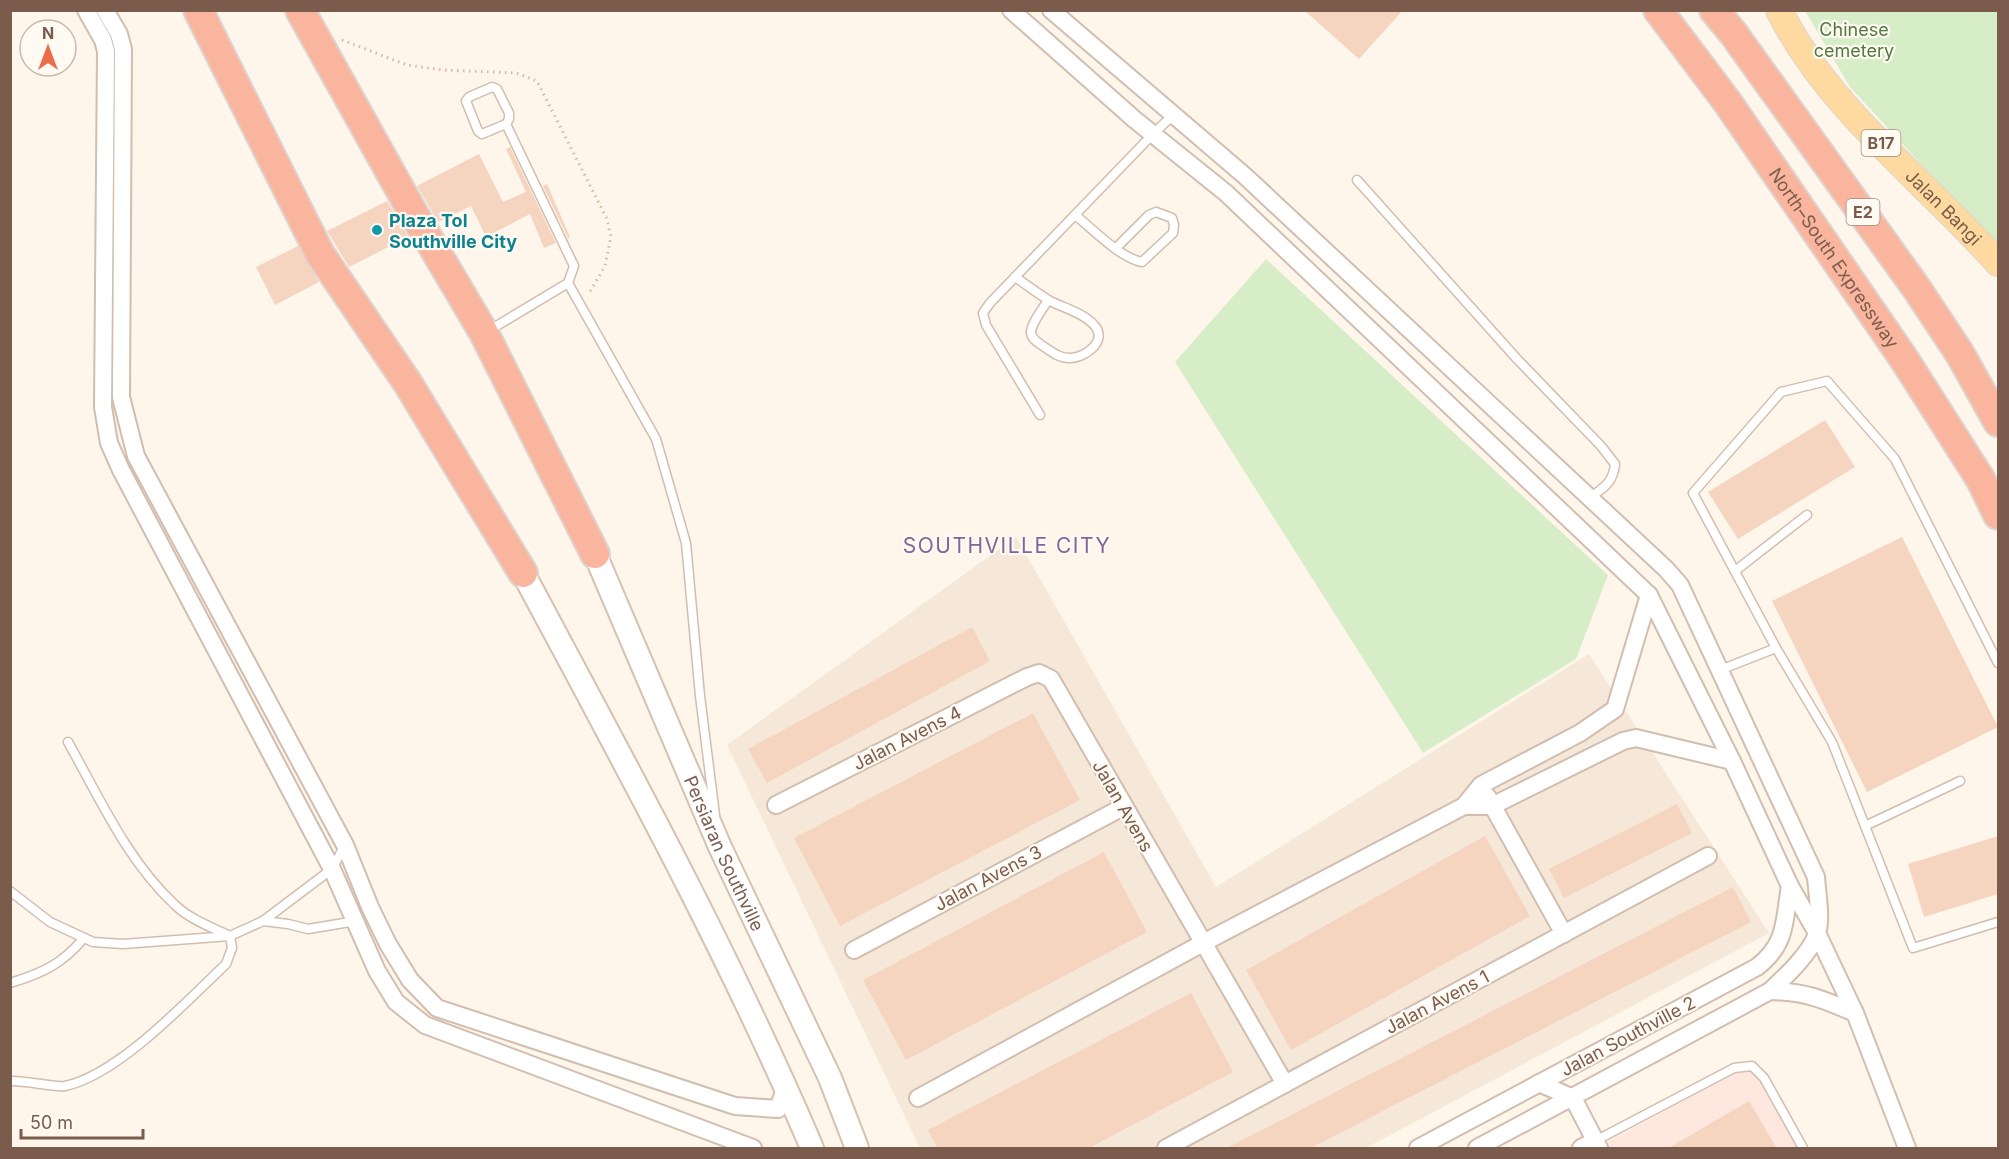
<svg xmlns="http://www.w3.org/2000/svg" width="2009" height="1159" font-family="Inter,sans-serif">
<rect width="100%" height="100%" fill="#fef6ea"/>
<!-- residential -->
<path fill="#f6e8d8" d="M1016,537L1216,887L1589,654L1769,933L1366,1148H920L727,745Z"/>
<!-- commercial -->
<path fill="#fee7de" d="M1751,1072L1762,1084L1797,1148H1596L1736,1073Z"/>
<!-- green -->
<g fill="#d7edc7">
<path d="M1805,11H1998V248L1850,87Z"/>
<path d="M1266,259L1608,575L1576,659L1423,753L1175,362Z"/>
</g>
<!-- building -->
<g fill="#f5d4c0">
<path d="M1304,10H1403L1359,59Z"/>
<path d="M510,147L556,243L544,248L530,214L486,237L471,206L438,222L417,186L479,154L503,202L526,192L506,149Z"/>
<path d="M547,184L570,237L568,238L543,186Z"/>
<path d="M387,201L408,237L349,267L327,231Z"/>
<path d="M298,246L319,282L275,305L256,267Z"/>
<path d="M1825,420L1855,467L1738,539L1708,492Z"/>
<path d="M1902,537L1998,727L1867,792L1772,601Z"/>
<path d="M972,627L990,661L767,783L748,749Z"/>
<path d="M1033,713L1080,800L840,926L794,838Z"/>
<path d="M1677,804L1692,833L1564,898L1549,869Z"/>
<path d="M1485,836L1530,916L1291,1050L1246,970Z"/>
<path d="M1998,836V894L1924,917L1908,864Z"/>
<path d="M1104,852L1147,932L906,1060L863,980Z"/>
<path d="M1733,887L1751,922L1309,1149H1225Z"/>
<path d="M1191,993L1233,1072L1087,1149H938L928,1130Z"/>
<path d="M1749,1101L1777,1149H1667Z"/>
</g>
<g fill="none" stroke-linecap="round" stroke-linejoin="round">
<defs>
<g id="service">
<path d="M492,87L497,89L509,113V119L506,124L482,134L478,131L466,101L469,97Z"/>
<path d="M1357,180L1517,359L1601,446L1615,464C1613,483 1604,487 1590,498"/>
<path d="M1075,215C1093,229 1120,258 1142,262L1173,233L1174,225L1172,218L1156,212L1149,215L1116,248"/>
<path d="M1015,277C1027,285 1038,294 1050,301C1064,308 1084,313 1095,326C1108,342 1083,359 1069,358C1058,358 1049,350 1040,344C1036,341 1032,339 1031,333C1031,323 1043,309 1048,300"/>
<path d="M568,283L656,439L686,543L700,696L715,815"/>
<path d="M488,331L568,283L574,266L506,124"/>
<path d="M1040,415L986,325L983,313L990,303L1152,135L1172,116"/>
<path d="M1735,571L1807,515"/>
<path d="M1998,663L1895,459L1827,381L1781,392L1693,493L1776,648L1832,742L1913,948L1998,922"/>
<path d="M1720,670L1776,648"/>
<path d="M1865,826L1960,781"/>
<path d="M10,891L50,922L93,942L123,944L230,936L263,921L288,924L308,929L356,921"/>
<path d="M263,921L332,869L345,845"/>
<path d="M10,983C43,973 62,964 84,938"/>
<path d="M10,1081C26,1080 54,1088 65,1086C118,1075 187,1001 226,964L232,948L230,936C211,927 189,919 174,904C127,860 99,797 68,742"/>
<path d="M1595,1141L1734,1068L1752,1066L1764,1078L1803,1148"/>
</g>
<g id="minor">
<path d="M86,10L103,40L106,51L103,407L109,443L121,470L332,869L377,971L396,1002L425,1025L753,1148"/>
<path d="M105,10L119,34L123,49L121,397L136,456L345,845L370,907L388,944L410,980L437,1008L735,1106L778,1109L786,1086"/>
<path d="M1011,10L1134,119L1226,193L1649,595L1732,761L1790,886L1817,933L1855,1013"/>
<path d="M1051,10L1245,176L1666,569L1680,585L1816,877C1817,893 1822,919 1817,933C1811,953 1785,977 1770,991L1477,1148"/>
<path d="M1649,595L1615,709L1580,733L1481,785L1464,806H1492L1623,741L1636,738L1732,761"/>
<path d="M1487,796L1564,934"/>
<path d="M776,805L1027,677L1039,673L1051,679L1285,1084"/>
<path d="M854,950L1123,807"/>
<path d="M1770,991C1807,992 1822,999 1855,1013L1907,1148"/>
<path d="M1539,1083L1573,1098L1599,1148"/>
<path d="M918,1098L1203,943L1464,806"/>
<path d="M1166,1148L1708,856"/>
<path d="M1418,1148L1757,967C1787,944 1784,921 1790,886"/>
<path d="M1581,1148L1595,1141"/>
</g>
<g id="secondary">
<path id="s1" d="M595,554L720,847L830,1078L857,1148"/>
<path d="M523,573C624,762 728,951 812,1148"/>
</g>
<g id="primary">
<path id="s2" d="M1779,10C1827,108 1926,182 1998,263"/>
</g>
<g id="motorway">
<path d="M198,10L320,254L407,382L523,573"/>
<path d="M300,10L412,211L484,333L595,554"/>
<path id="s3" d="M1658,10L1728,103L1904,359L1981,480L1998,515"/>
<path d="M1714,10L1733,33L1917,289L1960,354L1998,422"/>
</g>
</defs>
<!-- service casing -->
<use href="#service" stroke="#d2bdae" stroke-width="11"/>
<!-- minor casing -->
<use href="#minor" stroke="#d2bdae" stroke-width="20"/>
<!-- secondary casing -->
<use href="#secondary" stroke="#d7c0ae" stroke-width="26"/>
<!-- primary casing -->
<use href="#primary" stroke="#ddd4d0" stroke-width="28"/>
<!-- motorway casing -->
<use href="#motorway" stroke="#ddd4d0" stroke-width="32"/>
<!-- path -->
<path stroke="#dab7a2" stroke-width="3" stroke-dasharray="1.5 4.5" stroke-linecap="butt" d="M342,40L407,65L443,70L516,73L537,81L606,217L611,236L605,266L588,295"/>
<!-- service -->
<use href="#service" stroke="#fff" stroke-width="8"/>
<!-- minor -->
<use href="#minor" stroke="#fff" stroke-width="16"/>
<!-- secondary -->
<use href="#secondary" stroke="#fff" stroke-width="22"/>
<!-- primary -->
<use href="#primary" stroke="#fedaa0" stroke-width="26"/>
<!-- motorway -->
<use href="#motorway" stroke="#fab59f" stroke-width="28"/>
</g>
<!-- markers -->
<circle fill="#0f9aa8" stroke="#fffaf2" stroke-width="2" cx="377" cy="230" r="6"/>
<g text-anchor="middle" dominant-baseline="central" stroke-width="4.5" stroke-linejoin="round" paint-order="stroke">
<!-- shield labels -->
<g fill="#fffaf2" stroke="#a38b7d" stroke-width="1.5">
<rect x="1861.5" y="130" width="39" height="26" rx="4.5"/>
<rect x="1846.5" y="199" width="33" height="26" rx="4.5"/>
</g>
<g font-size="16" font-weight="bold" fill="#7b5b4b">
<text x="1881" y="143">B17</text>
<text x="1863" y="212">E2</text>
</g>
<!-- park labels -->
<g font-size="18" fill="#527a3f" stroke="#fffaf2">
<text x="1854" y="29">Chinese<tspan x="1854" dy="21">cemetery</tspan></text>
</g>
<!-- street labels -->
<g font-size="18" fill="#7b5b4b" stroke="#fffaf2">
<text stroke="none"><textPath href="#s2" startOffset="258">Jalan Bangi</textPath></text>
<text stroke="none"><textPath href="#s3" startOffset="304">North–South Expressway</textPath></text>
<text transform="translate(907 738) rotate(-27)">Jalan Avens 4</text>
<text transform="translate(1123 806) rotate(60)">Jalan Avens</text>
<text stroke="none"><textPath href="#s1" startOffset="326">Persiaran Southville</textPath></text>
<text transform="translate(988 878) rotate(-28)">Jalan Avens 3</text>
<text transform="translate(1437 1002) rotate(-28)">Jalan Avens 1</text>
<text transform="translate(1628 1036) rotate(-28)">Jalan Southville 2</text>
</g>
<!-- culture labels -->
<g font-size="18" font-weight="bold" fill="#0d838f" stroke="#fffaf2" text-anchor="start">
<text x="389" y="220">Plaza Tol<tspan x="389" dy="21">Southville City</tspan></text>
</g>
<!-- quarter labels -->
<g font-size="21" letter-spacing="1.5" fill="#846396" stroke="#fffaf2">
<text x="1007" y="545">SOUTHVILLE CITY</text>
</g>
</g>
<!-- border -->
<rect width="2009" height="1159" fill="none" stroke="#7b5b4b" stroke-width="24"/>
<!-- north arrow -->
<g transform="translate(48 48)"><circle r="28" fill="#fffaf2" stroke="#cabaaf" stroke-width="1.5"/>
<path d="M0-4.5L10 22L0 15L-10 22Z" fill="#ec6c4a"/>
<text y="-9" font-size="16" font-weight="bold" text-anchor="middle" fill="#7b5b4b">N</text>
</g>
<!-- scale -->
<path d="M21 1129v9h122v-9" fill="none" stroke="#7b5b4b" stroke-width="3"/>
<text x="30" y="1129" font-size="18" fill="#7b5b4b" stroke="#fffaf2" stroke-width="4.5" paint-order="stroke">50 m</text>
</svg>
